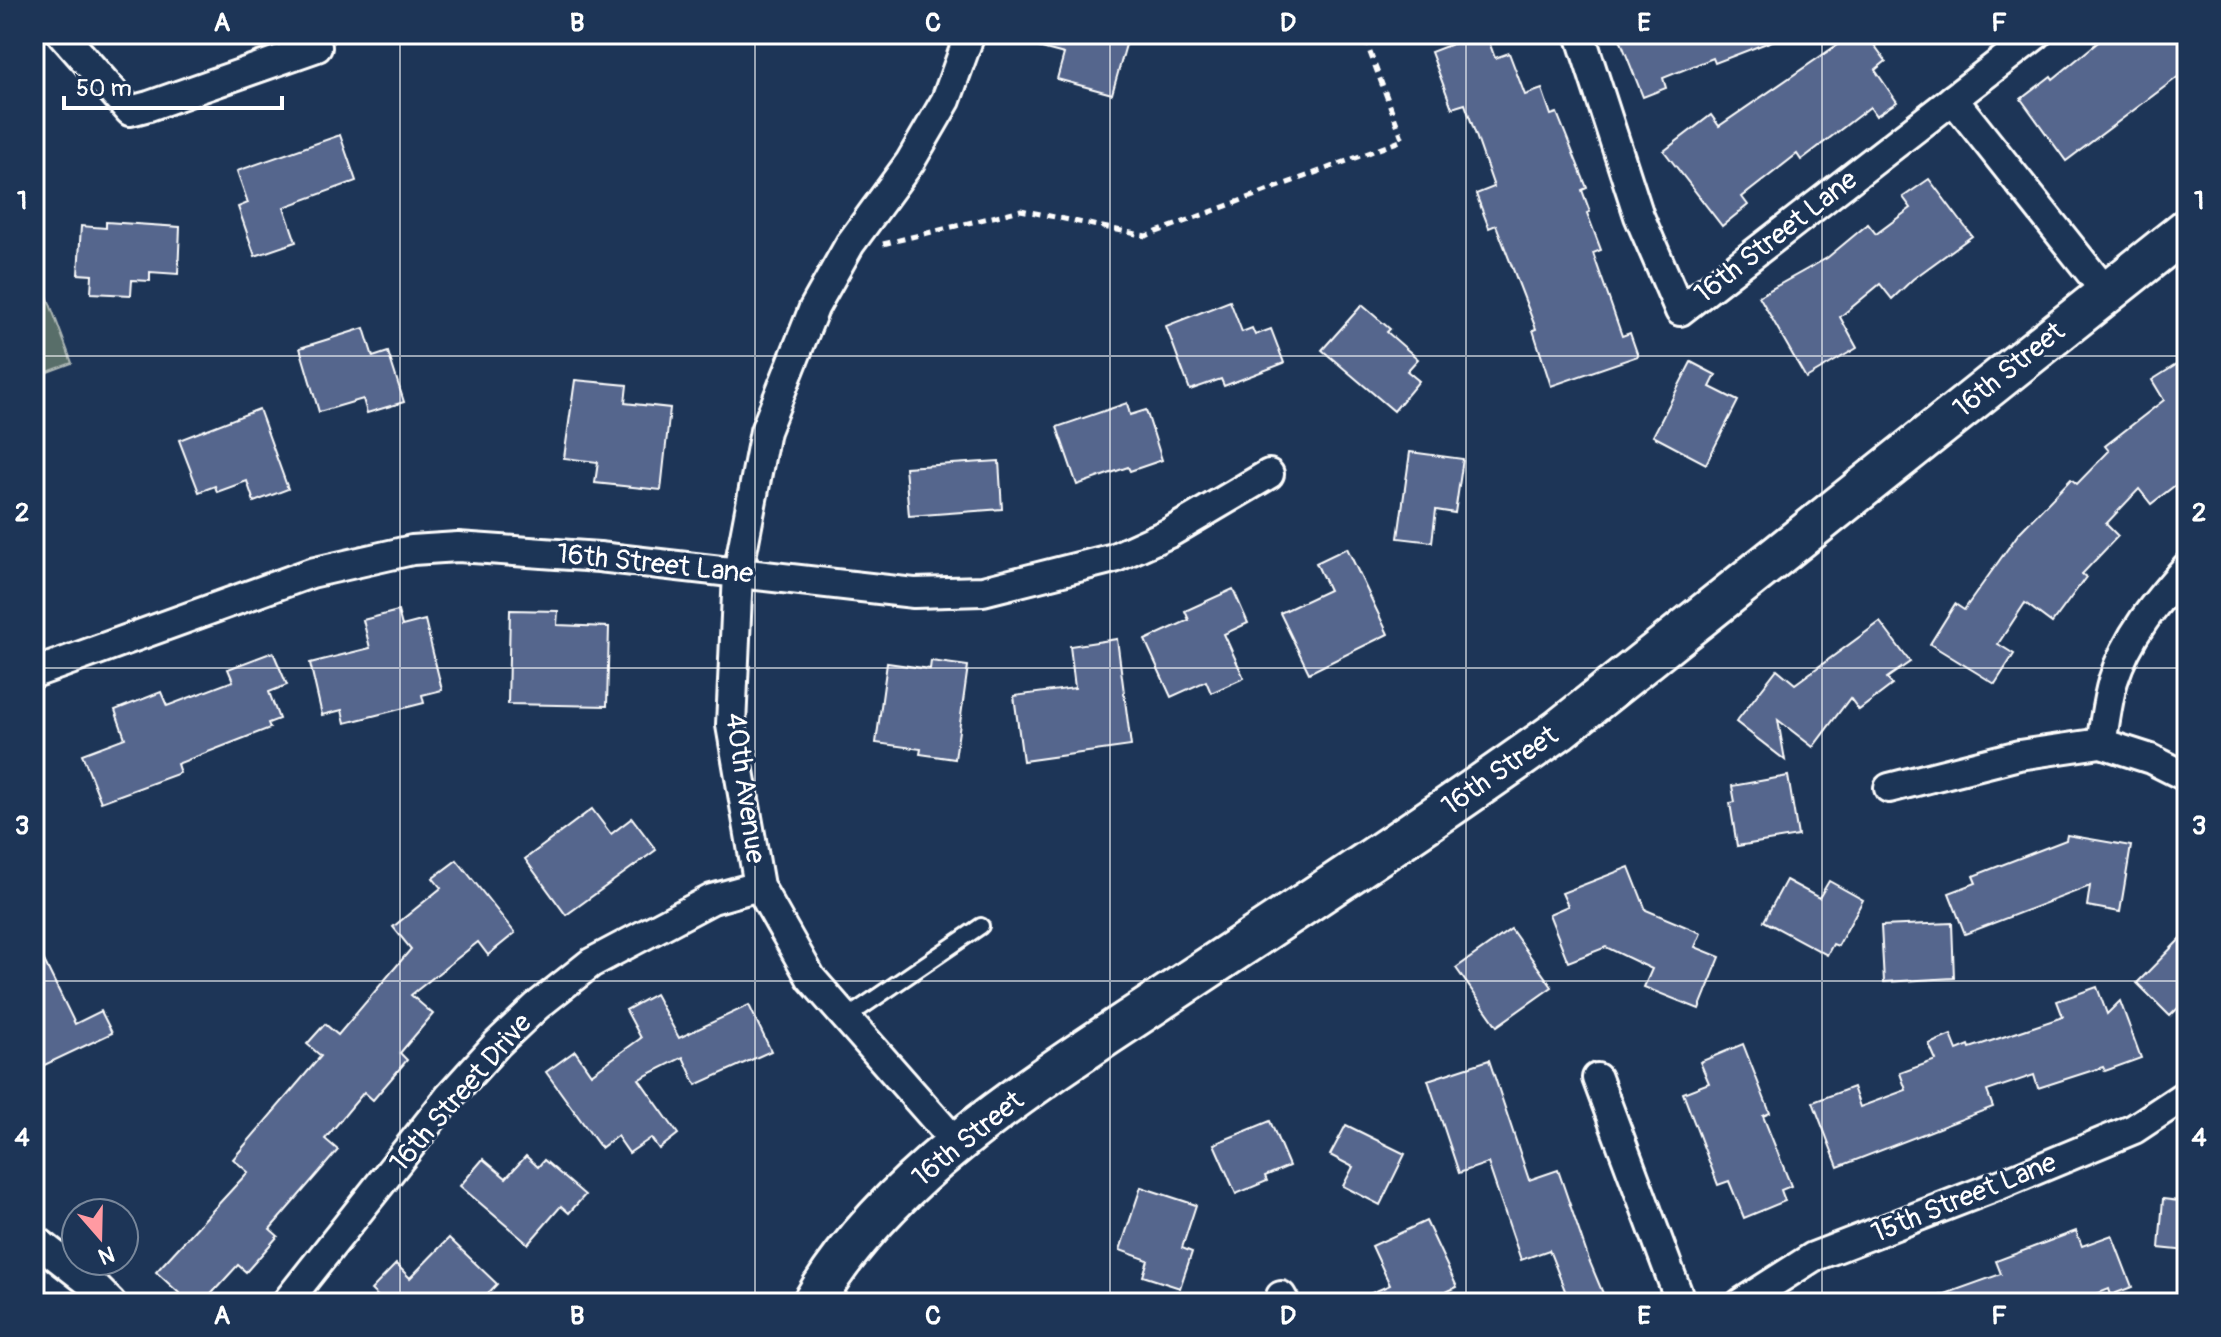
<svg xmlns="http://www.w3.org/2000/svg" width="2221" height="1337" font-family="Pangolin,sans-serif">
<rect width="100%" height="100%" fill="#1d3557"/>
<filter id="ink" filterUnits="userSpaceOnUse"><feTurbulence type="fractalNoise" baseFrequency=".0125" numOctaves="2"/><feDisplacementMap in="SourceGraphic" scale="16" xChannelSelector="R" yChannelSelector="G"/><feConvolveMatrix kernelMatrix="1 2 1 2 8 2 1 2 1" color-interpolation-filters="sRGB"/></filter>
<g filter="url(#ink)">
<!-- green -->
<path fill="#596e69" stroke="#acb6b4" stroke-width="2" d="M34,261L72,363L34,377Z"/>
<!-- building -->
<g fill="#55668d" stroke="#fff" stroke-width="2">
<path d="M1020,34H1129L1112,94L1057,79L1064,54L1019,42Z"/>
<path d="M1478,34H1486L1495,58L1509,53L1525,95L1542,89L1551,115L1557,113L1587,188L1582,190L1590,212L1587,213L1601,250L1593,253L1622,336L1630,333L1638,356L1551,386L1533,330L1536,329L1496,225L1489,228L1476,194L1494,187L1465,104L1452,108L1431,52Z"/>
<path d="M1618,34H1785V36L1715,63L1713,58L1663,78L1666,88L1643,97Z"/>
<path d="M1853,34H1866L1886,61L1875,70L1897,102L1876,116L1870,107L1801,160L1797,154L1742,197L1748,205L1722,226L1664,151L1711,115L1719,126Z"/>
<path d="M2108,34H2187V70L2066,161L2021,99L2051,76L2053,79Z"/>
<path d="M340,135L356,181L284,207L296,242L255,256L238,207L248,203L237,171Z"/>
<path d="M1929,179L1972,236L1913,279L1892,299L1880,284L1840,317L1857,348L1806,378L1759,296L1827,258L1868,224L1876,234L1911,208L1903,197Z"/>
<path d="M106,222L180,227L178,274L150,272V281L132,280L131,295L91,293L92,275L78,274L81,226L106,228Z"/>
<path d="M1230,301L1242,332L1252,328L1255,335L1271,329L1284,363L1224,386L1221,379L1190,390L1166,326Z"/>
<path d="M1362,305L1390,329L1387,332L1418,359L1407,371L1419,381L1394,411L1322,350Z"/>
<path d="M364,328L373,357L388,352L404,402L367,413L363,399L319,412L300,348Z"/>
<path d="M2187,358V476L2151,504L2139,489L2106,524L2118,536L2082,574L2086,577L2052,623L2025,603L1998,644L2014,654L1995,684L1930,644L1955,604L1964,610L2019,533L2071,479L2077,484L2109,451L2105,446L2164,400L2152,380Z"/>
<path d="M1691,362L1716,375L1710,387L1738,401L1706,464L1653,436Z"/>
<path d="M575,380L627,385L625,403L670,408L661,490L595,483L598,462L564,458Z"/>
<path d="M1127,403L1130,415L1146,410L1162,460L1130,471L1128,467L1077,485L1057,427Z"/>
<path d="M259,409L288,489L254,502L247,481L217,492L215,486L199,492L179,440Z"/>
<path d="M1410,452L1463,459L1455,513L1436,510L1432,542L1398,538Z"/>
<path d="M999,461L1002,509L909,516L905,467Z"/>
<path d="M1347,548L1388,634L1309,673L1280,613L1329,590L1316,563Z"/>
<path d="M1233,589L1248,623L1224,634L1244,678L1211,693L1206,681L1171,697L1145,640L1189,620L1185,611Z"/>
<path d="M510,610L558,611L557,625L609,627L607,706L508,704Z"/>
<path d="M398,611L402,626L425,620L442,690L422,695L424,703L345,723L342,710L322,715L310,663L370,648L363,620Z"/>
<path d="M1880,622L1910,662L1887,678L1892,685L1859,710L1850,698L1813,747L1778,720L1785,760L1736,722L1777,669L1795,684Z"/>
<path d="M1117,639L1131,746L1023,761L1014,696L1075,688L1070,646Z"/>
<path d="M273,652L287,685L269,692L279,719L268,723L270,728L177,764L180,773L101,802L82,754L125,738L115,710L161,692L167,706L233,681L228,669Z"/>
<path d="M931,661L968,666L955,759L920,754L921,749L876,743L887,663L930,669Z"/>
<path d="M1788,776L1798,836L1737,846L1730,803L1735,802L1732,786Z"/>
<path d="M592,809L611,834L632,818L656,850L566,915L525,859Z"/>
<path d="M2067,835L2131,846L2120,912L2087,906L2090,886L1965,934L1949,893L1976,883L1973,876L2066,840Z"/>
<path d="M457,860L515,933L488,955L478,942L411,995L433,1014L400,1053L407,1060L373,1100L364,1092L325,1139L338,1150L270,1229L278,1236L246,1272L238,1265L203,1303H190L156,1272L248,1172L233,1159L321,1056L307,1044L325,1024L338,1035L411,949L393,927L441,888L433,878Z"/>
<path d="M1629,867L1646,910L1701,933L1695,947L1720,957L1699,1009L1644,987L1652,969L1606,947L1568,962L1549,914L1568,906L1562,893Z"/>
<path d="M1786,880L1819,898L1829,881L1863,900L1838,946L1833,944L1827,955L1764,921Z"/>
<path d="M1952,923L1954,978L1884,982L1881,926Z"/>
<path d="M1511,929L1552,987L1497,1026L1456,968Z"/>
<path d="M2187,932V999L2170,1016L2137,983Z"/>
<path d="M34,940L75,1024L101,1011L112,1033L34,1070Z"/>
<path d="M2097,987L2107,1014L2120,1001L2141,1058L2105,1071L2103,1067L2038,1088L2034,1075L1987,1091L1993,1107L1838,1167L1813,1102L1853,1087L1860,1107L1906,1090L1900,1073L1936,1060L1929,1044L1951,1035L1957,1050L1969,1045L1970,1048L2063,1017L2057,1001Z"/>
<path d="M655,994L679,1038L749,1005L771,1051L696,1085L683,1057L639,1079L678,1134L659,1149L651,1138L629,1153L617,1136L601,1148L546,1072L575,1051L591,1074L641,1038L626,1010Z"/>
<path d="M1743,1044L1770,1113L1763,1116L1791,1186L1781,1190L1785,1201L1744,1218L1729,1181L1718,1185L1683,1093L1709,1083L1700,1062Z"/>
<path d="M1489,1060L1529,1180L1558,1170L1589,1260L1607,1303H1570L1549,1250L1521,1260L1488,1163L1459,1173L1428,1080Z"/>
<path d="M1270,1121L1289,1166L1265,1176L1267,1181L1236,1194L1214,1144Z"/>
<path d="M1346,1125L1405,1154L1380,1205L1343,1186L1353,1167L1330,1155Z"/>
<path d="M526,1156L538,1167L544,1160L585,1195L569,1213L561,1206L528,1244L460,1186L483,1159L506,1178Z"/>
<path d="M1141,1187L1196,1205L1182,1248L1192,1252L1180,1288L1143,1276L1148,1260L1120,1250Z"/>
<path d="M2163,1199L2187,1202V1251L2159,1248Z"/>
<path d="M1426,1221L1457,1287L1422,1303H1349L1390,1285L1372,1246Z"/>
<path d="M2076,1231L2082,1246L2112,1235L2132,1287L2111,1295L2109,1289L2074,1303H1929L1928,1300L2001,1274L1996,1261Z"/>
<path d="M449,1238L497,1284L479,1303H385L371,1290L396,1264L410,1278Z"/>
</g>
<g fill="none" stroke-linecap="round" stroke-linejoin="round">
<defs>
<path id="lane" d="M846,1018L981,926"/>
<g id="street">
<path d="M62,34L130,111L149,106L317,47"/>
<path d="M1580,34L1639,216L1680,311L2037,34"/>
<path d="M1953,99L2106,292"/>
<path d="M34,673L311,573L412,550L458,547L599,557L914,593L983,591L1114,558L1169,533L1269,474"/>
<path d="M2101,743C2105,723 2107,701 2113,681C2127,636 2156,602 2187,567"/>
<path d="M1889,788L2019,755L2101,743L2151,759L2187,777"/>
<path d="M1597,1078L1681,1303"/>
<path d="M957,1144L811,978L759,886L731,725L738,573L765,431L814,308L850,244L910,162L946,100L970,34"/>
<path d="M34,1239L93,1285L111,1303"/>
<path d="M1281,1296L1285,1303"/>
<path d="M286,1303L449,1097L497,1044L537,1006L591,963L712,899L759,886"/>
<path d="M1741,1303L1813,1257L1997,1186L2134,1129L2187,1094"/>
</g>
<path id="secondary" d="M813,1303C892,1166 1059,1068 1187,982C1312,899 1437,817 1559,730L2187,229"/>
</defs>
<!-- lane casing -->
<use href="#lane" stroke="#fff" stroke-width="20"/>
<!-- street casing -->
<use href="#street" stroke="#fff" stroke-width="34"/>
<!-- secondary casing -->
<use href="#secondary" stroke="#fff" stroke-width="46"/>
<!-- path -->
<path stroke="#fff" stroke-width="5" stroke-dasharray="8 6" stroke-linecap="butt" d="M883,244L1021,210L1146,236L1403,140L1363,34"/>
<!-- lane -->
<use href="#lane" stroke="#1d3557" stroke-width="14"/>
<!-- street -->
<use href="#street" stroke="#1d3557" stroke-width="28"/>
<!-- secondary -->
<use href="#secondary" stroke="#1d3557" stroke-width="40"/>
</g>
</g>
<!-- grid -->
<path fill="none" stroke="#fff" stroke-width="2" stroke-opacity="0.55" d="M400,34V1303M755,34V1303M1110,34V1303M1466,34V1303M1822,34V1303M34,356H2187M34,668H2187M34,981H2187"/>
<g text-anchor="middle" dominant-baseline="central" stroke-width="6" stroke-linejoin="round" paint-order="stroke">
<!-- street labels -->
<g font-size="28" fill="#fff" stroke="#1d3557">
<text transform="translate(1776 237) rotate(-38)">16th Street Lane</text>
<text transform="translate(2009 370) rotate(-39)">16th Street</text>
<text transform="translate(655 564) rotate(6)">16th Street Lane</text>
<text transform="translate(1500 771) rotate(-35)">16th Street</text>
<text transform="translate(745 788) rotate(82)">40th Avenue</text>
<text transform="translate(461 1093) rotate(-49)">16th Street Drive</text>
<text transform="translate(968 1139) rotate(-39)">16th Street</text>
<text transform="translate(1964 1198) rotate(-22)">15th Street Lane</text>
</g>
</g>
<!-- margin -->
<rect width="2221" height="1337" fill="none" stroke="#1d3557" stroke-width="88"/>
<!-- north arrow -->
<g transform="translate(100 1237) rotate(160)"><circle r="38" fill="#1d3557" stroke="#77869a" stroke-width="2"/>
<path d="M0-6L14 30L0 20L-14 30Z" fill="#ff9aa2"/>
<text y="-12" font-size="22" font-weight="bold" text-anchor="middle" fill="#ffffff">N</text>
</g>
<!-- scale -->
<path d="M64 96v12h218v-12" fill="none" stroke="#ffffff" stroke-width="4"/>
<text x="76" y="96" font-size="24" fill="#ffffff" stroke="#1d3557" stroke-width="6" paint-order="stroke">50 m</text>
<rect x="44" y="44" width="2133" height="1249" fill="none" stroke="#fff" stroke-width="3"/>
<g font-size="26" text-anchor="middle" font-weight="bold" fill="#fff">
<text x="222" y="31">A</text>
<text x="577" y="31">B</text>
<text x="933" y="31">C</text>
<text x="1288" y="31">D</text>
<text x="1644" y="31">E</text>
<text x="1999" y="31">F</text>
<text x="22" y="209">1</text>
<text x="2199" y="209">1</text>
<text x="22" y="521">2</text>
<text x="2199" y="521">2</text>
<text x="22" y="834">3</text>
<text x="2199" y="834">3</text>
<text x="22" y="1146">4</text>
<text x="2199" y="1146">4</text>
<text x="222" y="1324">A</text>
<text x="577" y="1324">B</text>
<text x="933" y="1324">C</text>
<text x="1288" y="1324">D</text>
<text x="1644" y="1324">E</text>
<text x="1999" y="1324">F</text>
</g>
</svg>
